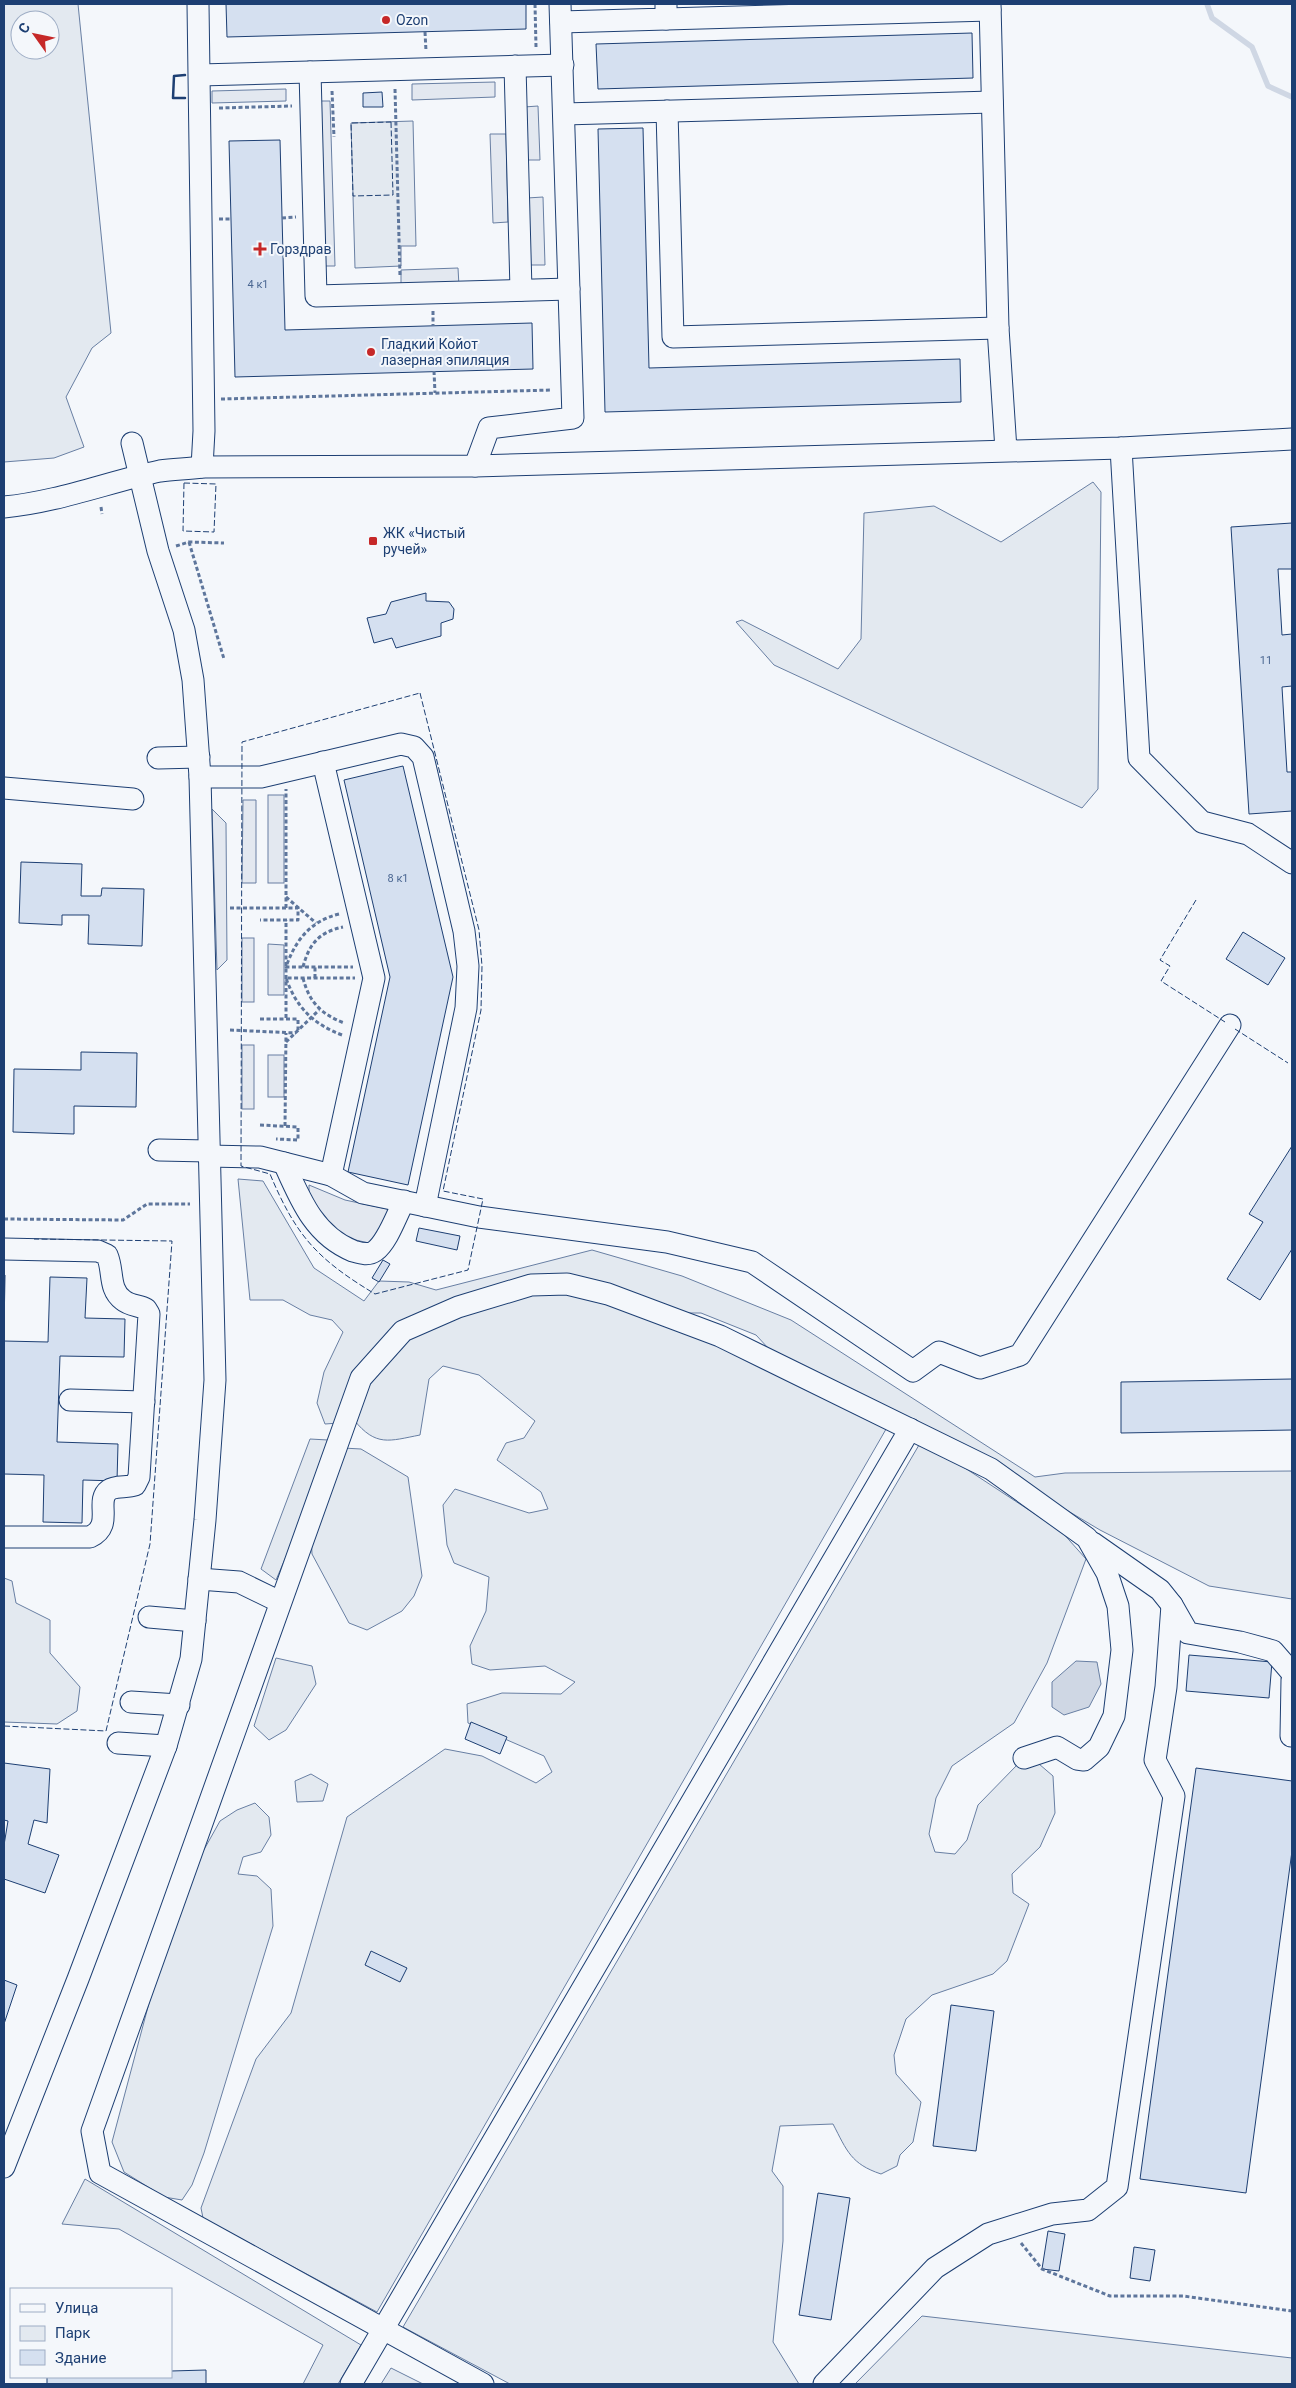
<svg xmlns="http://www.w3.org/2000/svg" width="1296" height="2388" font-family="Roboto,sans-serif">
<rect width="100%" height="100%" fill="#f4f7fb"/>
<!-- green -->
<g fill="#e3e9f0" stroke="#687fa3" fill-rule="evenodd">
<path d="M4,4H78L111,333L92,348L66,397L84,447L54,458L4,462ZM20,20H50V50H20Z"/>
<path d="M413,121L416,246H401V266L355,268L351,123Z"/>
<path d="M1093,482L1101,492L1098,789L1082,808L774,665L736,622L742,620L838,669L861,639L864,513L934,506L1001,542Z"/>
<path d="M238,1179L263,1181L314,1268L364,1301L379,1281L409,1282L436,1290L592,1250L682,1276L791,1320L1035,1477L1065,1473L1292,1471V1599L1209,1586L1100,1530L932,1430L769,1349L756,1335L701,1313H680L569,1277L401,1324L339,1423L325,1424L317,1403L324,1372L343,1332L332,1320L310,1315L283,1300H250Z"/>
<path d="M558,1285L721,1345L889,1424L377,2312L203,2218L201,2208L256,2059L291,2013L347,1817L445,1749L482,1756L536,1783L552,1772L544,1756L468,1723L467,1704L502,1693L561,1694L575,1682L545,1666L490,1670L472,1664L470,1646L486,1611L489,1577L454,1563L447,1545L443,1505L455,1489L529,1513L548,1509L541,1492L497,1460L506,1443L524,1438L535,1421L479,1375L443,1366L429,1379L420,1435C389,1441 376,1447 354,1420L364,1383L401,1338L516,1292Z"/>
<path d="M310,1439L328,1440L327,1461L276,1580L261,1569Z"/>
<path d="M919,1445L939,1451L1061,1531L1086,1559L1047,1663L1014,1723L952,1766L936,1798L929,1834L935,1852L955,1854L967,1840L978,1805L1018,1764H1039L1053,1776L1055,1813L1040,1847L1012,1874L1013,1893L1029,1904L1007,1961L993,1974L932,1995L906,2019L894,2055L896,2074L921,2102L913,2142L900,2155L897,2166L881,2174C851,2164 847,2151 833,2124L780,2126L772,2171L783,2186V2241L773,2342L799,2384H510L403,2327Z"/>
<path d="M343,1448L361,1449L408,1477L422,1576L414,1596L402,1611L367,1630L349,1623L312,1554L311,1534Z"/>
<path d="M4,1578L12,1581L16,1603L50,1620V1653L80,1687L77,1711L57,1724L4,1722Z"/>
<path d="M276,1658L312,1666L316,1684L286,1730L269,1740L254,1726Z"/>
<path d="M311,1774L328,1784L323,1801L297,1802L295,1781Z"/>
<path d="M255,1803L269,1817L271,1835L261,1852L243,1857L238,1874L257,1876L271,1889L273,1926L204,2153L192,2185L182,2200L164,2197L124,2172L112,2142L177,1898L220,1821L237,1810Z"/>
<path d="M85,2179L361,2345L338,2384H303L323,2345L119,2229L62,2224Z"/>
<path d="M922,2316L1292,2358V2384H855Z"/>
<path d="M391,2368L423,2384H381Z"/>
</g>
<!-- parking -->
<g fill="#e3e8f0" stroke="#687fa3">
<path d="M495,82V97L412,100V84Z"/>
<path d="M286,89V101L212,103V91Z"/>
<path d="M314,101H330L335,266H319Z"/>
<path d="M538,106L540,160H526L524,107Z"/>
<path d="M490,134H506L508,222L493,223Z"/>
<path d="M543,197L545,265H529L527,198Z"/>
<path d="M458,268L459,286L401,287V270Z"/>
<rect x="268" y="795" width="16" height="88"/>
<path d="M243,800H256V883H242Z"/>
<path d="M212,809L226,823L227,960L217,970Z"/>
<rect x="242" y="938" width="12" height="64"/>
<path d="M268,944L284,945V995H268Z"/>
<rect x="242" y="1045" width="12" height="64"/>
<rect x="268" y="1055" width="16" height="42"/>
<path d="M309,1185L345,1200L392,1210L376,1240L369,1243L351,1239L330,1227L309,1194Z"/>
</g>
<!-- water -->
<path fill="#cfd7e4" stroke="#687fa3" d="M1076,1661L1097,1662L1101,1684L1089,1707L1064,1715L1052,1707V1682Z"/>
<g fill="none" stroke-linecap="round" stroke-linejoin="round">
<!-- stream -->
<path stroke="#cfd7e4" stroke-width="5.5" d="M1207,4L1212,18L1252,47L1268,86L1292,97"/>
</g>
<!-- building -->
<g fill="#d5e0f0" stroke="#1d3f73">
<path d="M226,4H526V29L227,37Z"/>
<path d="M972,33L973,78L598,89L596,44Z"/>
<path d="M382,92L383,107H363V93Z"/>
<path d="M643,128L649,368L960,359L961,402L605,412L598,129Z"/>
<path d="M280,140L285,330L532,323L533,369L235,377L229,141Z"/>
<path d="M1292,523V569H1278L1282,635L1292,634V686L1282,687L1287,772H1292V811L1249,814L1231,527Z"/>
<path d="M426,593V601L449,602L454,609L453,619L441,623V636L396,648L392,638L374,643L367,618L386,614L391,602Z"/>
<path d="M403,766L453,977L408,1185L348,1172L390,977L344,780Z"/>
<path d="M21,862L82,864L81,896H101L102,888L144,889L142,946L88,944L89,915H62V925L19,923Z"/>
<path d="M1243,932L1285,958L1268,985L1226,959Z"/>
<path d="M81,1052L137,1053L136,1107L74,1106V1134L13,1132L14,1069L81,1070Z"/>
<path d="M1292,1146V1249L1260,1300L1227,1279L1263,1222L1249,1214Z"/>
<path d="M419,1228L460,1236L457,1250L416,1241Z"/>
<path d="M383,1260L390,1264L379,1282L372,1278Z"/>
<path d="M4,1275H5L4,1330Z"/>
<path d="M50,1277L87,1278L85,1318L125,1319L124,1357L60,1356L57,1442L118,1444L117,1481L83,1480L82,1523L43,1522L44,1475L4,1474V1341L48,1342Z"/>
<path d="M1292,1379V1430L1121,1433V1382Z"/>
<path d="M1189,1655L1272,1662L1269,1698L1186,1691Z"/>
<path d="M471,1722L507,1737L500,1754L465,1739Z"/>
<path d="M4,1763L50,1769L47,1823L34,1820L28,1844L59,1855L45,1893L4,1879V1845L8,1821L4,1820Z"/>
<path d="M1196,1768L1292,1781V1851L1246,2193L1140,2179Z"/>
<path d="M371,1951L407,1968L400,1982L365,1965Z"/>
<path d="M4,1980L17,1985L4,2024Z"/>
<path d="M951,2005L994,2011L976,2151L933,2146Z"/>
<path d="M818,2193L850,2198L831,2320L799,2315Z"/>
<path d="M1048,2231L1065,2234L1059,2271L1042,2269Z"/>
<path d="M1134,2247L1155,2250L1150,2281L1130,2278Z"/>
<path d="M206,2370V2384H47V2377H171V2371Z"/>
</g>
<g fill="none" stroke-linecap="round" stroke-linejoin="round">
<defs>
<g id="minor">
<path d="M198,4L204,431L202,467"/>
<path d="M990,4L998,328L1006,450"/>
<path d="M666,19L990,10"/>
<path d="M561,22L666,19V4"/>
<path d="M515,66L521,290"/>
<path d="M310,72L316,296L569,289"/>
<path d="M200,75L563,65"/>
<path d="M667,111L673,337L998,328"/>
<path d="M564,114L992,102"/>
<path d="M1121,448L1139,758L1202,822L1248,834L1292,863"/>
<path d="M475,466L489,428L573,418L560,4"/>
<path d="M4,507C58,502 108,482 160,471C174,469 188,469 202,467L475,466L1121,448L1292,439"/>
<path d="M158,758L199,757"/>
<path d="M323,762L374,978L331,1175"/>
<path d="M200,777H261L401,744L414,747L423,757L464,931L468,966L466,1008L425,1206"/>
<path d="M4,788L133,799"/>
<path d="M159,1150L208,1151"/>
<path d="M208,1156L260,1157L331,1175L363,1193L479,1217L667,1242L752,1262L913,1371L939,1352L980,1368L1020,1355L1230,1025"/>
<path d="M284,1163C300,1199 314,1235 353,1251C360,1253 368,1256 375,1251C388,1241 396,1216 404,1201"/>
<path d="M4,1249L98,1251L107,1255C114,1271 108,1289 123,1300C130,1306 139,1305 146,1309L149,1314L139,1477L135,1485C127,1488 116,1485 109,1490C94,1501 115,1525 90,1537H4"/>
<path d="M70,1400L144,1402"/>
<path d="M1093,1543L1160,1590L1172,1605L1188,1633L1240,1642L1273,1651L1292,1673"/>
<path d="M199,1579L239,1582L280,1602"/>
<path d="M149,1617L195,1621"/>
<path d="M131,1702L179,1705"/>
<path d="M1291,1736L1292,1680"/>
<path d="M118,1743L166,1746"/>
<path d="M4,2167L78,1979L166,1746L191,1659L205,1520L215,1380L200,777L193,680L184,630L158,551L132,443"/>
<path d="M351,2384L910,1429"/>
<path d="M483,2384L100,2173L92,2131L361,1378L403,1331L458,1307L531,1285L567,1284L608,1294L720,1336L991,1469L1087,1538L1107,1573L1118,1606L1122,1650L1114,1716L1099,1747L1084,1760L1077,1759L1057,1747L1024,1758"/>
<path d="M824,2384L935,2268L988,2234L1052,2214L1088,2210L1117,2187L1174,1796L1155,1760L1166,1687L1172,1605"/>
</g>
</defs>
<!-- minor casing -->
<use href="#minor" stroke="#1d3f73" stroke-width="23"/>
<!-- path -->
<g stroke="#5e769c" stroke-width="3" stroke-dasharray="4 2.5" stroke-linecap="butt">
<path d="M535,4L536,47"/>
<path d="M425,32L426,51"/>
<path d="M395,89L400,276"/>
<path d="M332,91L334,137"/>
<path d="M219,108L292,106"/>
<path d="M282,218L296,217"/>
<path d="M219,219H231"/>
<path d="M433,311V326"/>
<path d="M434,371L435,393"/>
<path d="M221,399L552,390"/>
<path d="M101,507L102,514"/>
<path d="M189,542L224,659"/>
<path d="M176,546L189,542L224,543"/>
<path d="M286,897L316,923"/>
<path d="M230,908H298V920H260"/>
<path d="M286,908V789"/>
<path d="M339,914C310,921 295,941 286,967H353"/>
<path d="M303,967C309,944 319,932 343,927"/>
<path d="M303,978C309,1002 321,1014 344,1023"/>
<path d="M315,978V967"/>
<path d="M286,1018V920"/>
<path d="M260,1019H298V1030"/>
<path d="M230,1030L296,1033"/>
<path d="M342,1035C313,1024 296,1007 286,978H355"/>
<path d="M286,1042L319,1010"/>
<path d="M260,1125L298,1127V1140L276,1139"/>
<path d="M285,1126L286,1033"/>
<path d="M4,1219L123,1220L147,1204H190"/>
<path d="M1021,2243L1042,2269L1110,2296H1183L1292,2311"/>
</g>
<!-- minor -->
<use href="#minor" stroke="#f4f7fb" stroke-width="21"/>
<!-- fence -->
<g stroke="#1d3f73" stroke-width="1" stroke-dasharray="6 2.5" stroke-linecap="butt">
<path d="M391,122L393,195L353,196L351,123Z"/>
<path d="M184,483L216,484L214,532L183,531Z"/>
<path d="M420,693L479,930L482,966L481,1010L443,1191L483,1199L468,1270L375,1294C317,1259 296,1236 270,1174L241,1166L242,742Z"/>
<path d="M1196,900L1160,960L1170,966L1161,981L1225,1022"/>
<path d="M1235,1029L1288,1063"/>
<path d="M4,1726L106,1731L150,1544L172,1241L34,1239"/>
</g>
<!-- wall -->
<path stroke="#1d3f73" stroke-width="2.5" d="M185,75L174,76L173,98H185"/>
</g>
<!-- markers -->
<g fill="#c62828" stroke="#f4f7fb" stroke-width="2">
<circle cx="386" cy="20" r="5"/>
<path d="M257.5 241.5h5v5h5v5h-5v5h-5v-5h-5v-5h5z"/>
<circle cx="371" cy="352" r="5"/>
<rect x="368" y="536" width="10" height="10" rx="2.5"/>
</g>
<g text-anchor="middle" dominant-baseline="central" stroke-width="4" stroke-linejoin="round" paint-order="stroke">
<!-- number labels -->
<g font-size="11" fill="#4b6792">
<text x="258" y="284">4 к1</text>
<text x="1266" y="660">11</text>
<text x="398" y="878">8 к1</text>
</g>
<!-- poi labels -->
<g font-size="14" fill="#1d3f73" stroke="#f4f7fb" text-anchor="start">
<text x="396" y="20">Ozon</text>
<text x="270" y="249">Горздрав</text>
<text x="381" y="344">Гладкий Койот<tspan x="381" dy="16">лазерная эпиляция</tspan></text>
<text x="383" y="533">ЖК «Чистый<tspan x="383" dy="16">ручей»</tspan></text>
</g>
</g>
<!-- border -->
<rect width="1296" height="2388" fill="none" stroke="#1d3f73" stroke-width="10"/>
<!-- legend -->
<rect x="10" y="2288" width="162" height="90" fill="#f4f7fb" stroke="#9eadc5"/>
<rect x="20" y="2304" width="25" height="8" fill="#f4f7fb" stroke="#9eadc5"/>
<text x="55" y="2313" font-size="15" fill="#1d3f73">Улица</text>
<rect x="20" y="2326" width="25" height="15" fill="#e3e9f0" stroke="#9eadc5"/>
<text x="55" y="2338" font-size="15" fill="#1d3f73">Парк</text>
<rect x="20" y="2350" width="25" height="15" fill="#d5e0f0" stroke="#9eadc5"/>
<text x="55" y="2363" font-size="15" fill="#1d3f73">Здание</text>
<!-- north arrow -->
<g transform="translate(35 35) rotate(303)"><circle r="24" fill="#f4f7fb" stroke="#9eadc5"/>
<path d="M0-4L9 19L0 12L-9 19Z" fill="#c62828"/>
<text y="-8" font-size="14" font-weight="bold" text-anchor="middle" fill="#1d3f73">С</text>
</g>
</svg>
